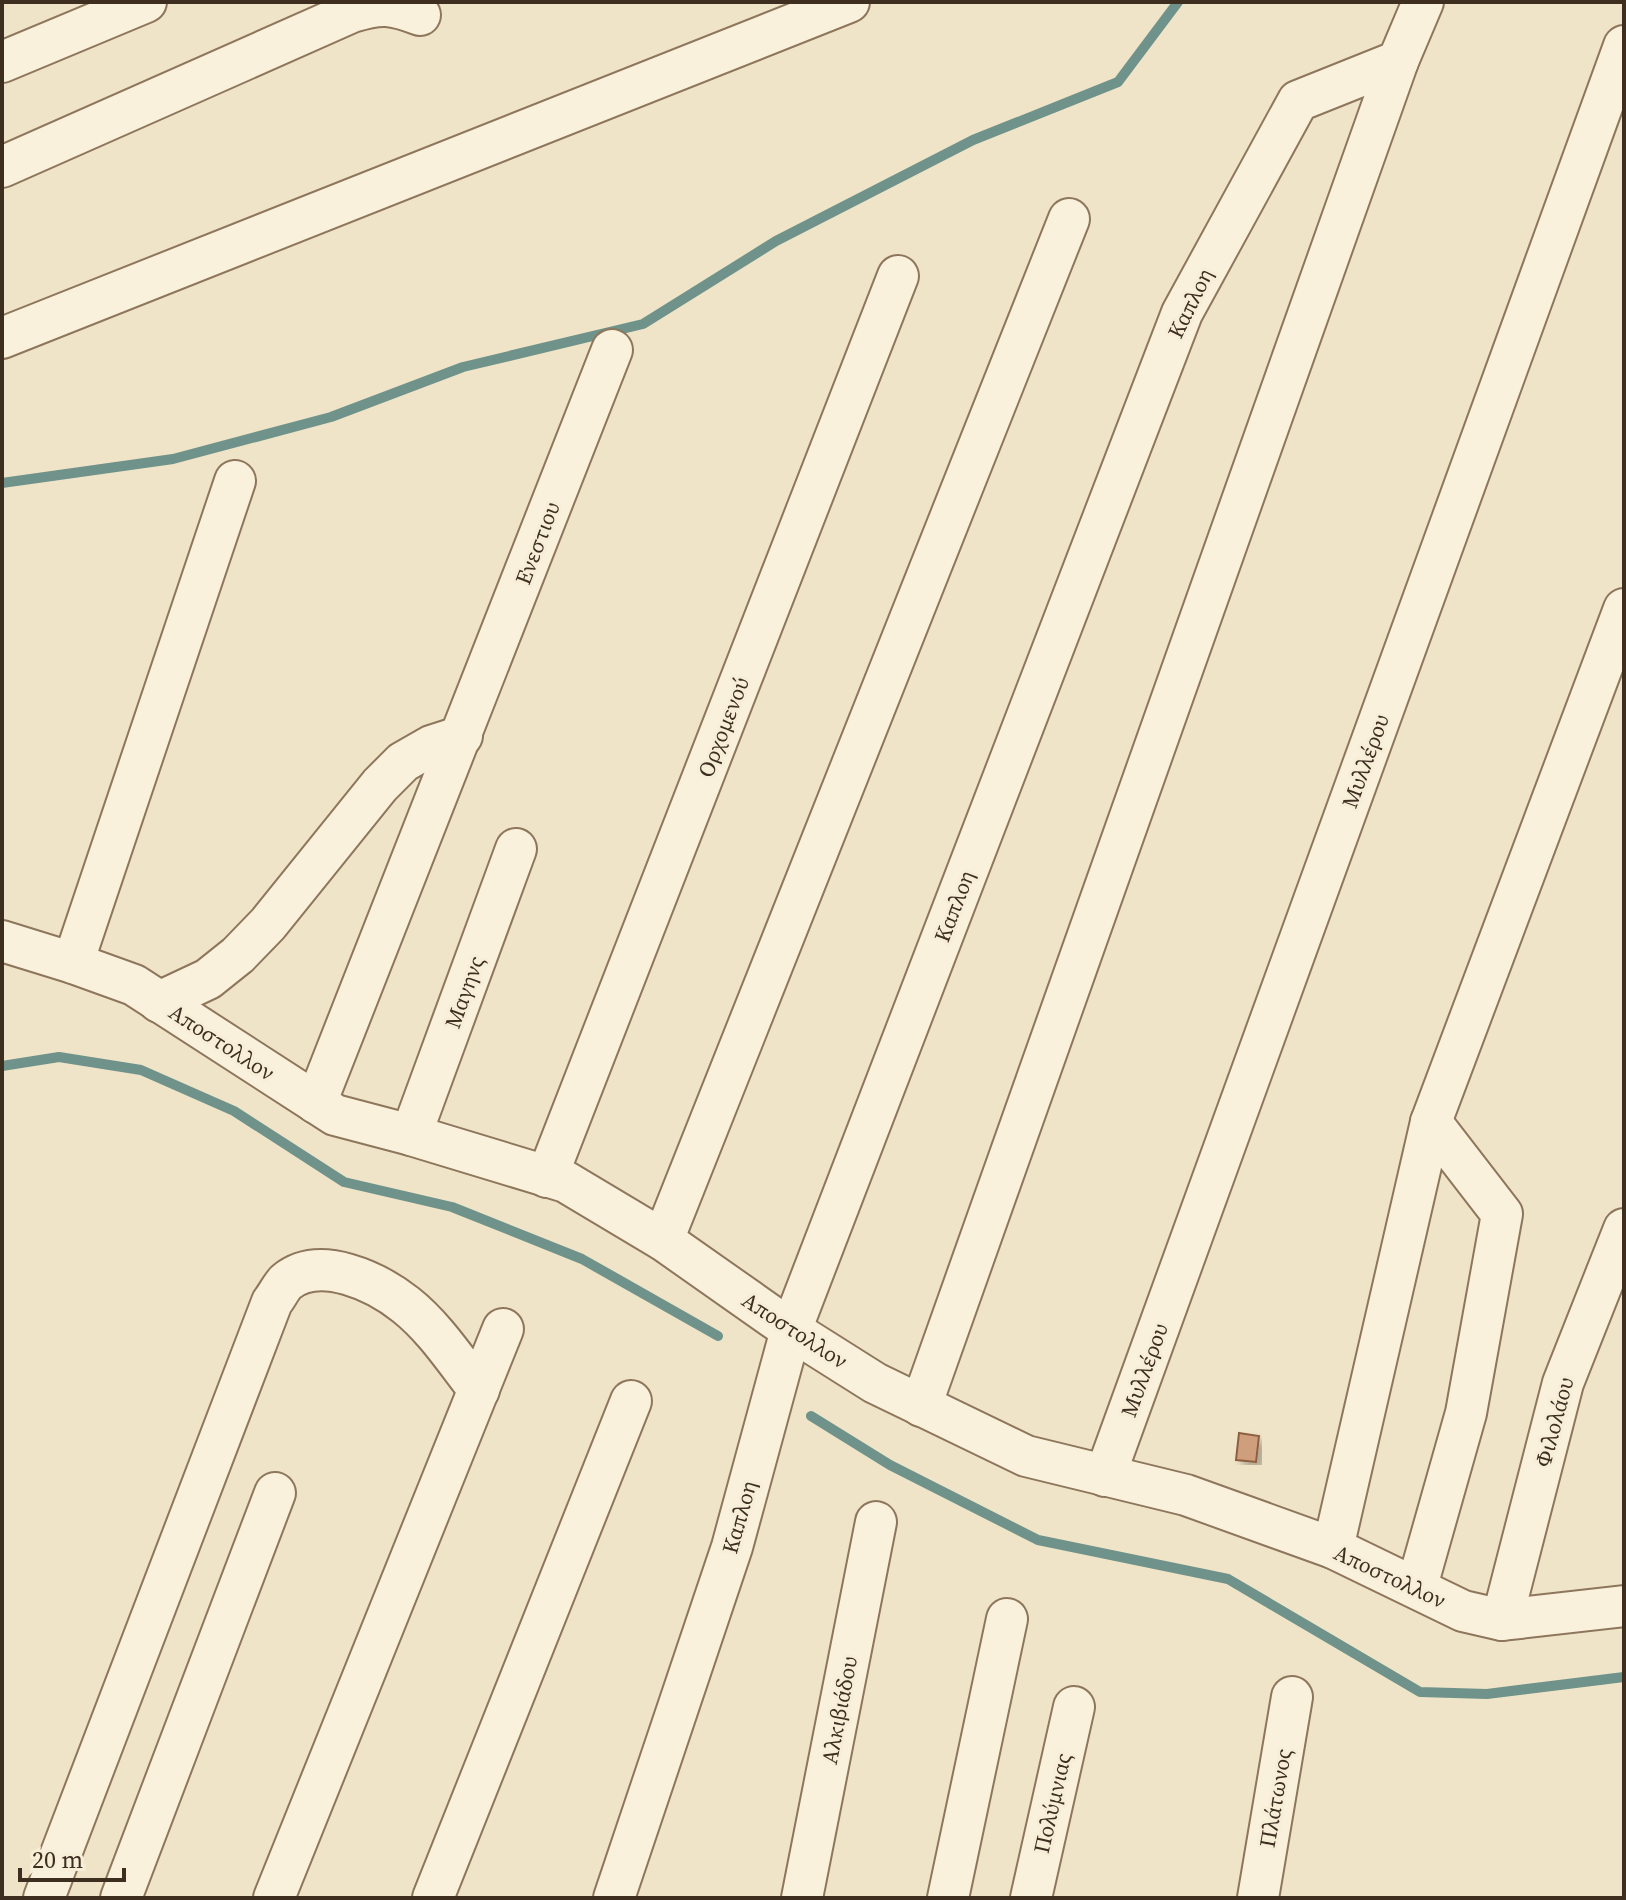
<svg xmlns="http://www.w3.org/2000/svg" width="1626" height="1900" font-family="'Source Serif 4',serif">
<defs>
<filter id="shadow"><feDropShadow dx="7" dy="7" stdDeviation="4" flood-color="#0004"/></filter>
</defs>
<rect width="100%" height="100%" fill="#f0e4c8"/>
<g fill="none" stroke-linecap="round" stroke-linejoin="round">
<!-- stream -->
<g stroke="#6f938a" stroke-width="10">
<path d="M2,483L173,459L331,417L463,367L643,324L776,241L973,140L1118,82L1178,2"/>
<path d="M2,1066L59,1057L141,1070L234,1111L344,1182L452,1207L582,1259L718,1336"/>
<path d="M811,1416L890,1465L1038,1540L1228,1579L1420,1692L1487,1694L1624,1677"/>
</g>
</g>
<!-- building -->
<path fill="#cf9f7d" stroke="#8d5f41" stroke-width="2" filter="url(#shadow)" d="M1239,1433L1259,1436L1256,1462L1236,1460Z"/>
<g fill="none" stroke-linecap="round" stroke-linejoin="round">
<defs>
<g id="minor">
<path d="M2,62L146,2"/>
<path d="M2,167L352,12C381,3 392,4 420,15"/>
<path d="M2,338L849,2"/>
<path d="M2,941L73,963L134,985L335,1115L411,1135L566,1182L663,1240L791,1330L875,1383L1026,1456L1186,1495L1333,1548L1463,1611L1502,1620L1624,1606"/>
<path d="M73,963L235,481"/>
<path d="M159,1002L208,979L238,955L268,924L380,785L403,762L431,746L462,736"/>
<path d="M316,1103L612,350"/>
<path d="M411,1135L516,849"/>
<path d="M547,1177L898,276"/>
<path d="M663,1240L1069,219"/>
<path d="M921,1406L1398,61"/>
<path d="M1105,1476L1624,46"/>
<path d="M1333,1548L1431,1122L1624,609"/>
<path d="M1417,1586L1466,1413L1502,1214L1431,1122"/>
<path d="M1502,1620L1563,1383L1624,1229"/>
<path d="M44,1898L272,1302C277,1296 281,1287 286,1282C320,1254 377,1282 406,1305C435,1328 456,1361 479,1390"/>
<path d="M121,1898L275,1493"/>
<path d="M274,1898L503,1329"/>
<path d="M433,1898L631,1401"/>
<path d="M614,1898L732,1547L791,1330L1182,313L1298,101L1398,61L1423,2"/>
<path d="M802,1898L876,1522"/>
<path d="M948,1898L1007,1619"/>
<path d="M1031,1898L1074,1707"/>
<path d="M1258,1898L1292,1697"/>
</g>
</defs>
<!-- minor casing -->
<use href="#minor" stroke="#8d765c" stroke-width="44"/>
<!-- minor -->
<use href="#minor" stroke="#faf1dc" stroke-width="40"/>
</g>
<g text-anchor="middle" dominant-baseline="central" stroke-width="6" stroke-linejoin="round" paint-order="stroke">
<!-- street labels -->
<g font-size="22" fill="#3d2e20" stroke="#f7eed8">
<text transform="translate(1190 303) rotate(-64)">Καπλοη</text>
<text transform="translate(537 543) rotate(-69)">Ενεστιου</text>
<text transform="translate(723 727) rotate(-69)">Ορχομενού</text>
<text transform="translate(1365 761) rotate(-70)">Μυλλέρου</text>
<text transform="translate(954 906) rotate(-69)">Καπλοη</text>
<text transform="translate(464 992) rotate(-70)">Μαγηνς</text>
<text transform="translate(222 1042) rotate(33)">Αποστολλον</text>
<text transform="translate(795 1330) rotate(33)">Αποστολλον</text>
<text transform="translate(1144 1370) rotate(-70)">Μυλλέρου</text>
<text transform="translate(1554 1422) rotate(-75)">Φιλολάου</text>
<text transform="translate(739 1517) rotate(-74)">Καπλοη</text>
<text transform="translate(1390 1576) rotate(25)">Αποστολλον</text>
<text transform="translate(839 1710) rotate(-79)">Αλκιβιάδου</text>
<text transform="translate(1275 1798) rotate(-80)">Πλάτωνος</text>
<text transform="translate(1052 1803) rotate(-77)">Πολύμνιας</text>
</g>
</g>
<!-- border -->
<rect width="1626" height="1900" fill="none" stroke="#3d2e20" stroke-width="8"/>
<!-- scale -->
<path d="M20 1868v12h104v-12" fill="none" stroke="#3d2e20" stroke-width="4"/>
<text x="32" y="1868" font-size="24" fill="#3d2e20" stroke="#f7eed8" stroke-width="6" paint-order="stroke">20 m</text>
</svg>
